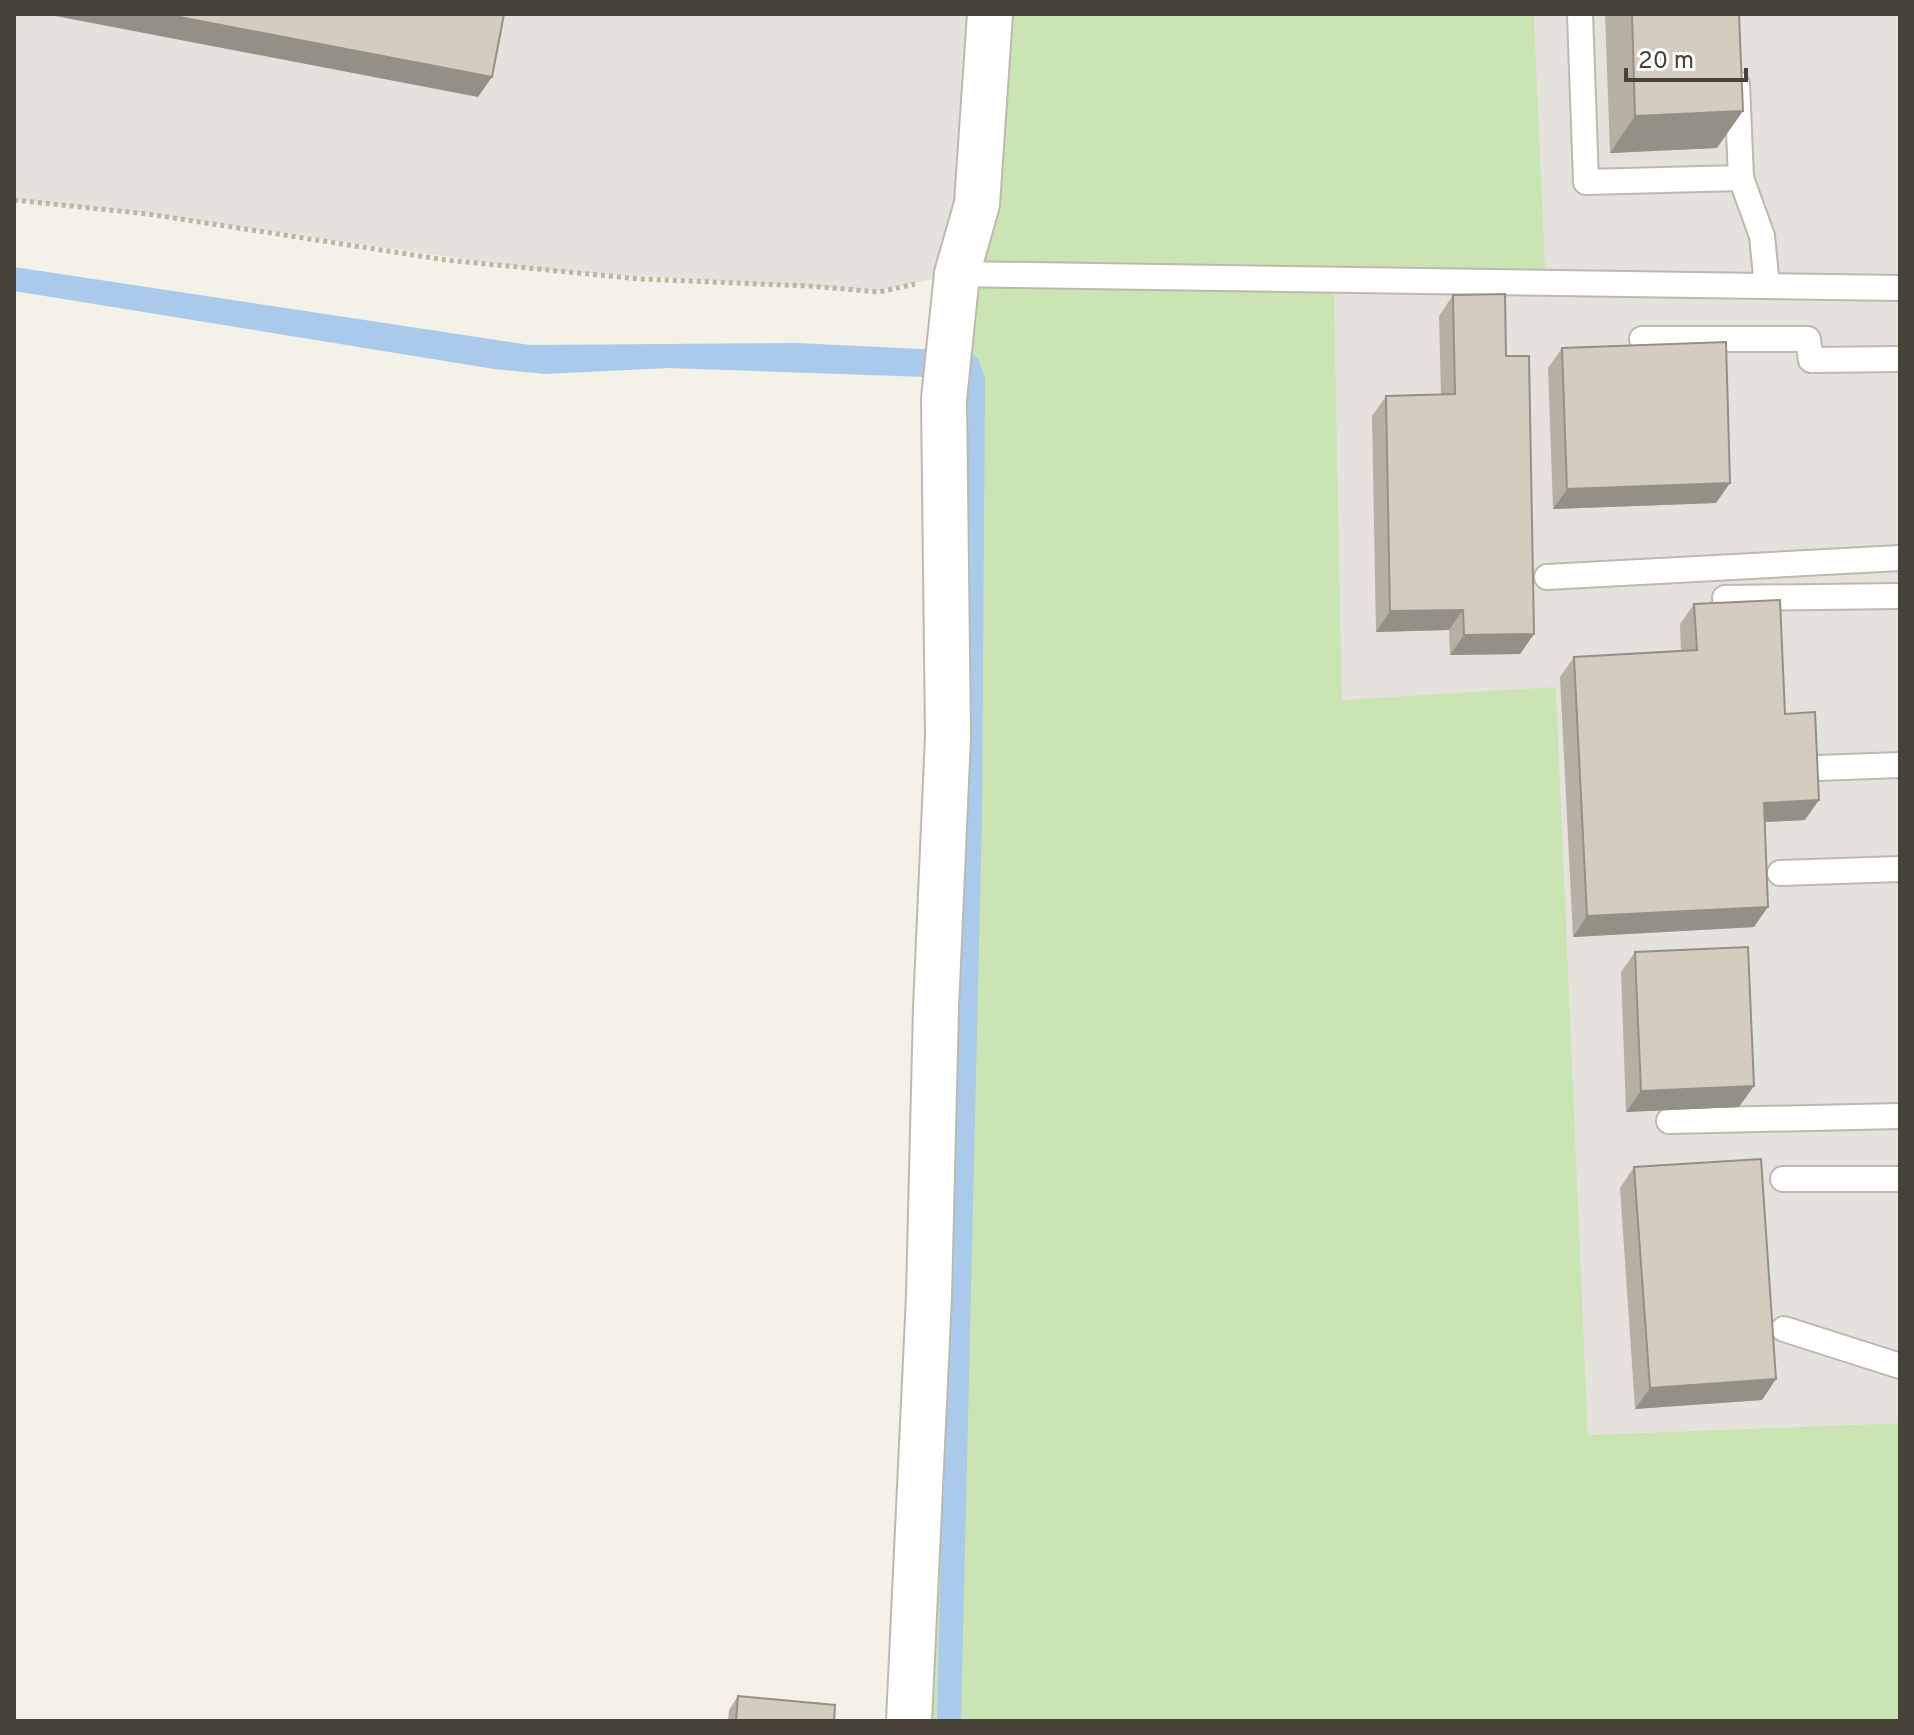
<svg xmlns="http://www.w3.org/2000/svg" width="1914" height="1735" font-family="Overpass,sans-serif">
<rect width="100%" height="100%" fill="#f3f1e8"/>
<!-- industrial -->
<g fill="#e5e2dd">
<path d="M14,14H990L957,274L877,291L540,270L142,213L14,200Z"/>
<path d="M1534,14H1900V1423L1588,1435L1556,688L1342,700L1334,282L1546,286Z"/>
</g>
<!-- green -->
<path fill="#cae4b4" d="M990,14H1534L1546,286L1334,283L1342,700L1556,687L1588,1435L1900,1423V1721H902L918,998Z"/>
<!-- water -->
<path fill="#a9caeb" d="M14,267L530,345L797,343L960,351L978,358L985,378L982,817L961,1721H937L946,1321L954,378L669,368L545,374L494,369L14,291Z"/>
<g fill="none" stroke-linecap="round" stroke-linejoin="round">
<defs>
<g id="service">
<path d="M1580,14L1586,182L1741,178"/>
<path d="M1737,84L1741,178L1762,236L1767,286"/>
<path d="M957,274L1900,288"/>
<path d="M1642,339H1808L1811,360L1900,359"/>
<path d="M1547,577L1900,558"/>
<path d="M1725,598L1900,596"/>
<path d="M1817,768L1900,765"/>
<path d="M1780,873L1900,869"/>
<path d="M1669,1121L1900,1116"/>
<path d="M1783,1179H1900"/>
<path d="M1784,1329L1900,1366"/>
</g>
<path id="minor" d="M909,1721L929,1296L936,1008L948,736L944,399L957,274L977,204L990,14"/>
</defs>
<!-- service casing -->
<use href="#service" stroke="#beb9ac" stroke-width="28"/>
<!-- minor casing -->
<use href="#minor" stroke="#beb9ac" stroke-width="48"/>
<!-- path -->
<path stroke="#beb69e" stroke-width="5" stroke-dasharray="4 4" stroke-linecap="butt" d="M14,200L148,214L446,260L640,279L809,286L879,292L915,284"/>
<!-- service -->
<use href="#service" stroke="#fff" stroke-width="24"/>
<!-- minor -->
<use href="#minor" stroke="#fff" stroke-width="44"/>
</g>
<!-- wall -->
<g fill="#b6b0a4">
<path d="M1605,14H1739L1717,148L1610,153Z"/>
<path d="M1453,295L1506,356L1534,634L1520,654L1450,655L1449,630L1376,632L1372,416L1386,396L1441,395L1439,316Z"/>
<path d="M1562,348L1730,483L1716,503L1553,509L1548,368Z"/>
<path d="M1694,604L1785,714L1805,820L1764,822L1754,927L1573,937L1560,677L1574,657L1681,651L1680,624Z"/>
<path d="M1635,952L1739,1107L1626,1112L1621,972Z"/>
<path d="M1634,1167L1762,1400L1635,1409L1620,1188Z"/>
<path d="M738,1696L834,1721H728L729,1710Z"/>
</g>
<!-- shaded-wall -->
<g fill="#949086">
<path d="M45,14H164L492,77L478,97Z"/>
<path d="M1743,111L1717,148L1610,153L1635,116Z"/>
<path d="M1730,483L1716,503L1553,509L1567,489Z"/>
<path d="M1463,610L1449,630L1376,632L1390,611Z"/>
<path d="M1534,634L1520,654L1450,655L1464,635Z"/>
<path d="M1819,800L1805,820L1749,823L1764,803Z"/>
<path d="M1768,907L1754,927L1573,937L1587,916Z"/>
<path d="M1754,1086L1739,1107L1626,1112L1641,1091Z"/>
<path d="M1776,1379L1762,1400L1635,1409L1650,1388Z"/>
</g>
<!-- building -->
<g fill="#d4cdbf" stroke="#949086" stroke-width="2">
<path d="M164,14H504L492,77Z"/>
<path d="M1632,14H1739L1743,111L1635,116Z"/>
<path d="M1505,294L1506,356H1529L1534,634L1464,635L1463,610L1390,611L1386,396L1455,394L1453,295Z"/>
<path d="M1726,342L1730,483L1567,489L1562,348Z"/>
<path d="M1780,600L1785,714L1815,712L1819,800L1764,803L1768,907L1587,916L1574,657L1697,650L1694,604Z"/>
<path d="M1748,947L1754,1086L1641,1091L1635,952Z"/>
<path d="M1761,1159L1776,1379L1650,1388L1634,1167Z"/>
<path d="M738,1696L835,1705L834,1721H736Z"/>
</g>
<!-- border -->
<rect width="1914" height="1735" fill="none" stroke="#464237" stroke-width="32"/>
<!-- scale -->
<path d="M1626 68v12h120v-12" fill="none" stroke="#464237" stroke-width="4"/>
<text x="1638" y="68" font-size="24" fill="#464237" stroke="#ffffff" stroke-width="6" paint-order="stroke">20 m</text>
</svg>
